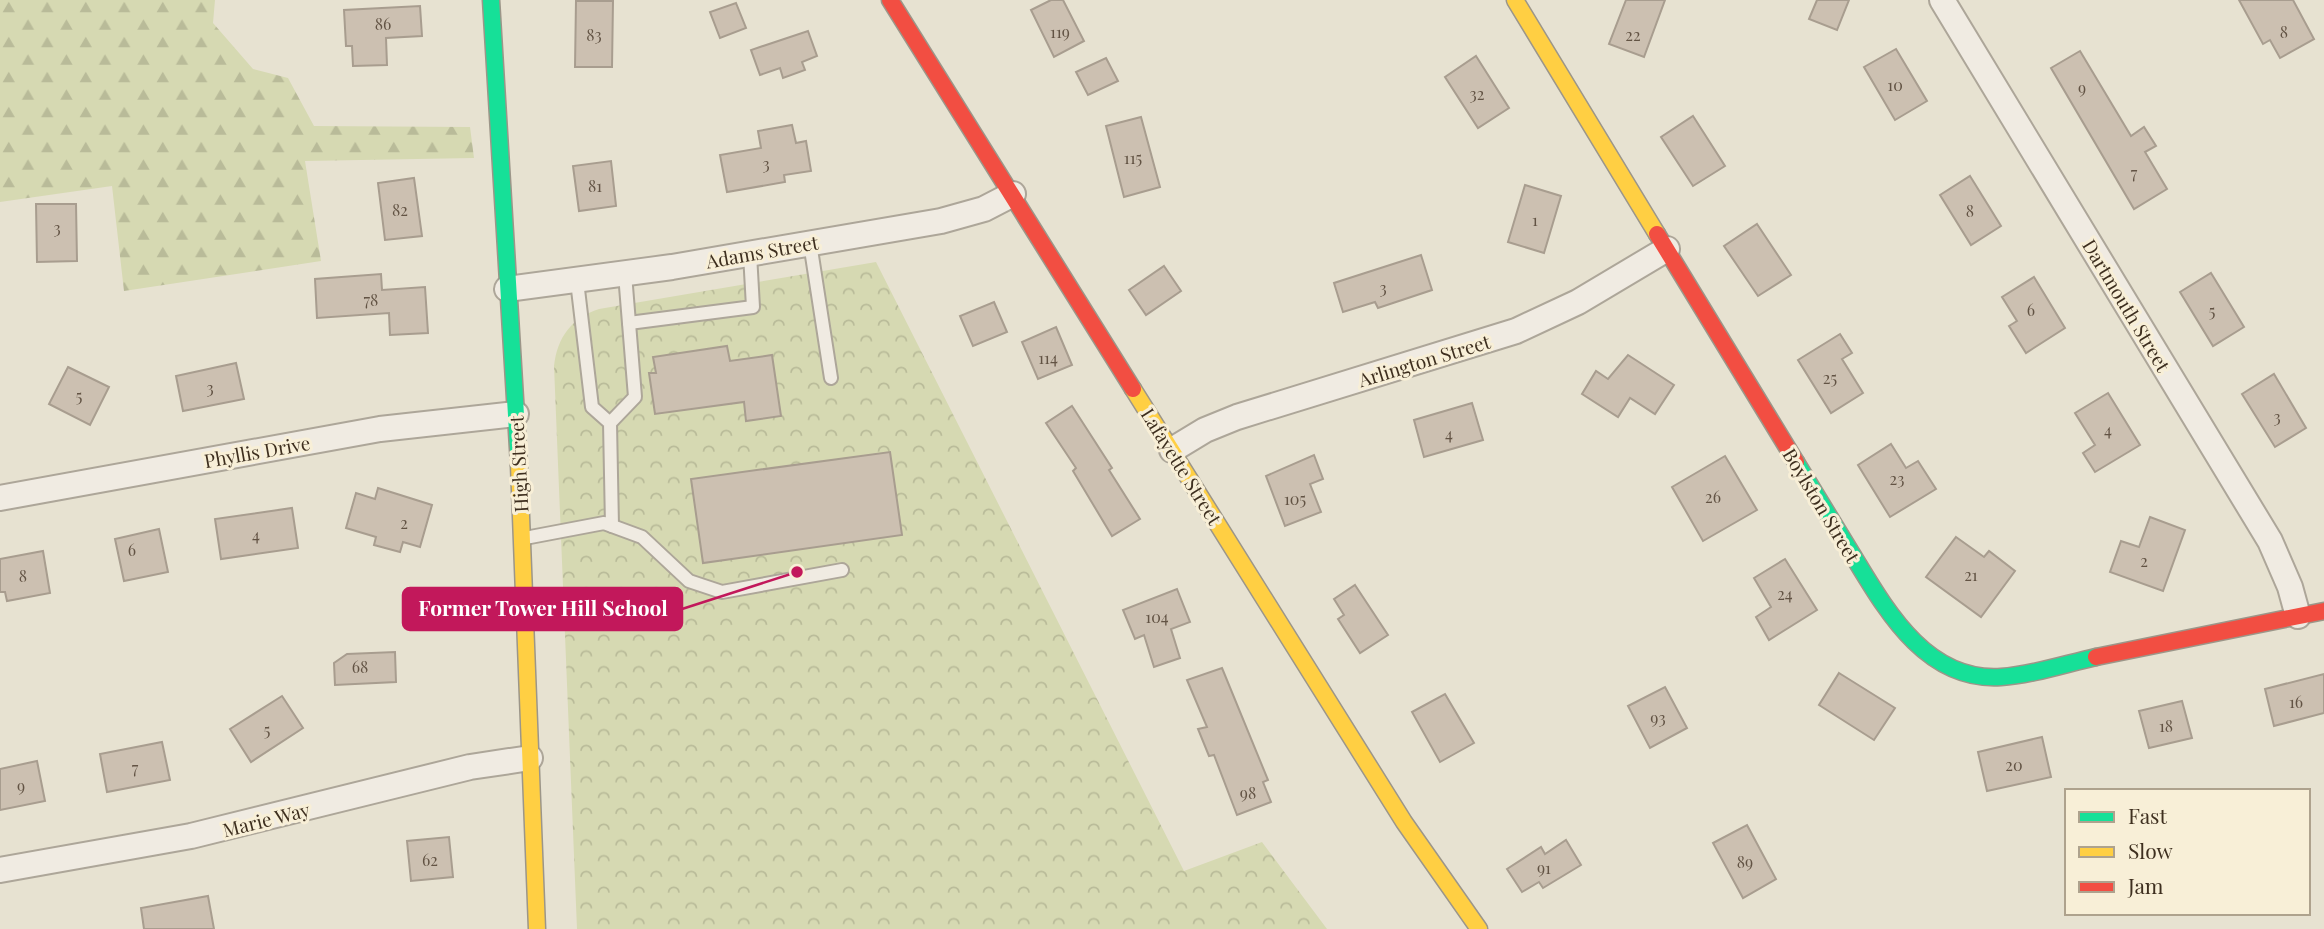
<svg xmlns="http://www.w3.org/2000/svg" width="2324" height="929" font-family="'Playfair Display',serif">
<defs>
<pattern id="forest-firs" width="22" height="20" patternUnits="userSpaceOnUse" patternTransform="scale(1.75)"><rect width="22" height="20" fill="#d6d9b2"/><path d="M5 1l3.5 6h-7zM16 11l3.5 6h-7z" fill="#b9bb99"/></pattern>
<pattern id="park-crowns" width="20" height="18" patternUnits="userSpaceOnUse" patternTransform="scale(1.75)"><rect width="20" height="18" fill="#d6d9b2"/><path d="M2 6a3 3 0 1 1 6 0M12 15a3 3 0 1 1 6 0" fill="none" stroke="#b9bb99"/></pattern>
</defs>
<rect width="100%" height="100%" fill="#e7e2d1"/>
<!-- forest -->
<path fill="url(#forest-firs)" d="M0,0H215L213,23L253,69L288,78L314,126L470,127L474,158L305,161L321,261L124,291L112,186L0,202Z"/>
<!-- park -->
<path fill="url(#park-crowns)" d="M876,262L1184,871L1262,842L1327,929H577L554,366C557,337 572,318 599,309Z"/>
<!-- building -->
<g fill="#ccc0b1" stroke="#a89d8f" stroke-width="2">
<path d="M1051,0H1063L1084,41L1054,57L1031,10Z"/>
<path d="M1626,0H1665L1644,57L1609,44Z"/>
<path d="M1817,0H1849L1837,30L1809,19Z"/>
<path d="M2239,0H2293L2314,39L2280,58L2270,40L2263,44Z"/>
<path d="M576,1H613L612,67H575Z"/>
<path d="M736,3L746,28L720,38L710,12Z"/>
<path d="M420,6L422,36L386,38L387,65L353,66L352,46H346L344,10Z"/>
<path d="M808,31L817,56L802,62L805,70L783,78L780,68L760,75L751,50Z"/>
<path d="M1896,49L1927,101L1895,120L1864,67Z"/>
<path d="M2080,51L2131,136L2144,127L2156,146L2145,152L2167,189L2134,209L2051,68Z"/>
<path d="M1476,56L1509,108L1478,128L1445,77Z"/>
<path d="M1106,58L1118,81L1088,95L1076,72Z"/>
<path d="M1693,116L1725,166L1693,186L1661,137Z"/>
<path d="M1141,117L1160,187L1124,197L1106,126Z"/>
<path d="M792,125L796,143L806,141L811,171L784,175L785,182L727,192L720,155L761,148L758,131Z"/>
<path d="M611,161L616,206L579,211L573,166Z"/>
<path d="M1970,176L2001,226L1971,245L1940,195Z"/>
<path d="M414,178L422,236L385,240L378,183Z"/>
<path d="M1525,185L1561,196L1544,253L1508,242Z"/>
<path d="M36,204H76L77,261L37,262Z"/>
<path d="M1757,224L1791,275L1758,296L1724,246Z"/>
<path d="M1421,255L1432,290L1378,308L1375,302L1343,312L1334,283Z"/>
<path d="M1164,266L1181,291L1146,315L1129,290Z"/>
<path d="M2211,273L2244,327L2213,346L2180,292Z"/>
<path d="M381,274L382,290L425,287L428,333L390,335L389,313L317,318L315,279Z"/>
<path d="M2034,277L2065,328L2026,353L2009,326L2017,321L2002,297Z"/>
<path d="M994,302L1007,332L973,346L960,316Z"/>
<path d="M1056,327L1072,365L1038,379L1022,342Z"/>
<path d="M1840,334L1852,353L1842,359L1863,393L1831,413L1798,360Z"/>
<path d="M727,346L730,361L772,355L781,416L746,421L744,402L655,414L649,373H656L653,357Z"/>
<path d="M1628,355L1674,385L1655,414L1630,398L1618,417L1582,394L1596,371L1608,379Z"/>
<path d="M236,363L244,399L183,411L176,376Z"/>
<path d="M68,367L109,387L90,425L49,404Z"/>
<path d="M2274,374L2306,428L2275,447L2242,394Z"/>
<path d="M2108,393L2140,445L2095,472L2083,453L2095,445L2075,413Z"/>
<path d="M1472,403L1483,440L1424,457L1414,420Z"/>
<path d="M1072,406L1112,468L1109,470L1140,519L1112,536L1073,471L1076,468L1046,423Z"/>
<path d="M1891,444L1906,468L1918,461L1936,489L1890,517L1858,465Z"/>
<path d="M890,452L902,535L703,563L691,479Z"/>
<path d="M1314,455L1323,479L1310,484L1321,512L1285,526L1266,476Z"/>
<path d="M1725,456L1757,510L1703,541L1672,487Z"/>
<path d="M378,488L432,505L420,547L403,542L400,552L374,545L376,537L346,528L356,493L375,499Z"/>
<path d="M292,508L298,548L221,559L215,519Z"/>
<path d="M2150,517L2185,530L2163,591L2110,572L2121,541L2139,547Z"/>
<path d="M159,529L168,572L124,581L115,539Z"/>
<path d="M1956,537L1984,557L1989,551L2015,571L1981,617L1926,577Z"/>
<path d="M43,551L50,593L7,601L5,592H0V559Z"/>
<path d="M1785,559L1817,610L1769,640L1756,617L1771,607L1754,578Z"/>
<path d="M1355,585L1388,635L1360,653L1338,619L1344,615L1334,599Z"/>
<path d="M1177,589L1190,622L1171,629L1180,658L1154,667L1144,635L1135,639L1123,610Z"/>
<path d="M395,652L396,682L335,685L334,663L347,654Z"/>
<path d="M1222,668L1268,780L1263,782L1271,802L1237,815L1214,755L1209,756L1198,729L1207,727L1187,680Z"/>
<path d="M1839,673L1895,708L1874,740L1819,705Z"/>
<path d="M2324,674V713L2274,726L2265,689Z"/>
<path d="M1665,687L1687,728L1650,748L1628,706Z"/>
<path d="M1445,694L1474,743L1440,762L1412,712Z"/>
<path d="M282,696L303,728L251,762L230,729Z"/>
<path d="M2182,701L2192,738L2149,748L2139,711Z"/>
<path d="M2042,737L2051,777L1987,791L1978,752Z"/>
<path d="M162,742L170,780L107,792L100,754Z"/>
<path d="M37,761L45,801L0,810V769Z"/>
<path d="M1747,825L1776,879L1743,898L1713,843Z"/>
<path d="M449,837L453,877L411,881L407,841Z"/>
<path d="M1566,840L1581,865L1543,888L1539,882L1522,892L1507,869L1541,847L1545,854Z"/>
<path d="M208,896L214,929H144L141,908Z"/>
</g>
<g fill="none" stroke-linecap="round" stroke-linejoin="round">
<defs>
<g id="lane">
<path d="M810,243L831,378"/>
<path d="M577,281L592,407L610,423L612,526"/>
<path d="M629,323L753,307L750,254"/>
<path d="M610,423L635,397L625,274"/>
<path d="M525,538L604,523L642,537L689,581L722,592L842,570"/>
</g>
<g id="street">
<path d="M1942,0L2270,541L2290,587L2298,616"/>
<path d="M507,289L672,267L941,221L984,209L1013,194"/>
<path d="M1172,450L1205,430L1237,417L1516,331L1578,302L1667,249"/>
<path d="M0,498L380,429L516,414"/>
<path d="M0,870L191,836L470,767L530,758"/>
</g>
<g id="fast">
<path d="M491,0L519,465"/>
<path d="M1796,462C1814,492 1833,523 1852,554C1885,608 1925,682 2001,677C2032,675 2065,664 2096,657"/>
</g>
<g id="slow">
<path d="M1515,0L1657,234"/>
<path d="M1133,389L1404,822L1479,929"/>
<path d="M519,465L537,929"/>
</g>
<g id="jam">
<path d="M890,0L1133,389"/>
<path d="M1657,234L1796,462"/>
<path d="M2096,657L2324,611"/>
</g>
</defs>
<!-- lane casing -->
<use href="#lane" stroke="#ada699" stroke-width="16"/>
<!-- street casing -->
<use href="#street" stroke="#ada699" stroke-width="28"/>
<!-- fast casing -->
<use href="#fast" stroke="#9c9689" stroke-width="19"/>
<!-- slow casing -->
<use href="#slow" stroke="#9c9689" stroke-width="19"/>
<!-- jam casing -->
<use href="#jam" stroke="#9c9689" stroke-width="19"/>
<!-- lane -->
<use href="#lane" stroke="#f0ebe2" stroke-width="12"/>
<!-- street -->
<use href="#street" stroke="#f0ebe2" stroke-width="24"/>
<!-- fast -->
<use href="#fast" stroke="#16e098" stroke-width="16"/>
<!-- slow -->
<use href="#slow" stroke="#ffcf43" stroke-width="16"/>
<!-- jam -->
<use href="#jam" stroke="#f24e42" stroke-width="16"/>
</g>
<g text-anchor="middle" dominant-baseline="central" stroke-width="6" stroke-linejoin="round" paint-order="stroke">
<!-- number labels -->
<g font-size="16" fill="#625344">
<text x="383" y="23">86</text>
<text x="1060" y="31">119</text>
<text x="2284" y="31">8</text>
<text x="594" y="34">83</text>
<text x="1633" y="34">22</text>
<text x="1895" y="84">10</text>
<text x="2082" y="87">9</text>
<text x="1477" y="93">32</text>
<text x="1133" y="157">115</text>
<text x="766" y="163">3</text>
<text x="2134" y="172">7</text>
<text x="595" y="185">81</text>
<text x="400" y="209">82</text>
<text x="1970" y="210">8</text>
<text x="1535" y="219">1</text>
<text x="57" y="227">3</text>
<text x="1383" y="287">3</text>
<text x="371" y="299">78</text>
<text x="2031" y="309">6</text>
<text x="2212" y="310">5</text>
<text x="1048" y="357">114</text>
<text x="1830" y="377">25</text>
<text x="210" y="387">3</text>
<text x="79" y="395">5</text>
<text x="2277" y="416">3</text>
<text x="2108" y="429">4</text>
<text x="1449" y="433">4</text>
<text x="1897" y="478">23</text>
<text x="1713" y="496">26</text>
<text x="1295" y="498">105</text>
<text x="404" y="522">2</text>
<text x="256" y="534">4</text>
<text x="132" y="549">6</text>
<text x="2144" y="560">2</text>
<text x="1971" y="574">21</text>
<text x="23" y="575">8</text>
<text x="1785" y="593">24</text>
<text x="1157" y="616">104</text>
<text x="360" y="666">68</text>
<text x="2296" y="701">16</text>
<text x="1658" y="717">93</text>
<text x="2166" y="725">18</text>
<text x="267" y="729">5</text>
<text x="2014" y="764">20</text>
<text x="135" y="767">7</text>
<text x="21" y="785">9</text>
<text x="1248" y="792">98</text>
<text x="430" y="859">62</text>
<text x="1745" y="861">89</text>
<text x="1544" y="867">91</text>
</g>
<!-- street labels -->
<g font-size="19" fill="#3e2f1f" stroke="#f8efd7">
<text transform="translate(762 251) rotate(-10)">Adams Street</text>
<text transform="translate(2127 305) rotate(59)">Dartmouth Street</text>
<text transform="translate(1424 360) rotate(-17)">Arlington Street</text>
<text transform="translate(257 451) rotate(-10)">Phyllis Drive</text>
<text transform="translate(518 464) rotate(-93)">High Street</text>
<text transform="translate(1182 466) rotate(58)">Lafayette Street</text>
<text transform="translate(1822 505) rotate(59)">Boylston Street</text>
<text transform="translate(266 819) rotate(-14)">Marie Way</text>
</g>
</g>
<!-- callouts -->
<path fill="none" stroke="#c2185b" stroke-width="2.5" d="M797 572L682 609"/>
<circle fill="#c2185b" stroke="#f8efd7" stroke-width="2.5" cx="797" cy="572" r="7"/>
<rect fill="#c2185b" stroke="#c2185b" stroke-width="2.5" x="403" y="588" width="279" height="42" rx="7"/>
<g font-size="21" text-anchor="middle" font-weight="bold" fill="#fff">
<text x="543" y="616">Former Tower Hill School</text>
</g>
<!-- legend -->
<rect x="2065" y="789" width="245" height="126" fill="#f8efd7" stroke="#aea28d" stroke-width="2"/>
<rect x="2079" y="812" width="35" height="10" fill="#16e098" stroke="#aea28d" stroke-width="2"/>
<text x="2128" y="824" font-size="21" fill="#3e2f1f">Fast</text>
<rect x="2079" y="847" width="35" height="10" fill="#ffcf43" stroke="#aea28d" stroke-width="2"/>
<text x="2128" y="859" font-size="21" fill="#3e2f1f">Slow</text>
<rect x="2079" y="882" width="35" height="10" fill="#f24e42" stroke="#aea28d" stroke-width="2"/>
<text x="2128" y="894" font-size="21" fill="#3e2f1f">Jam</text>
</svg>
